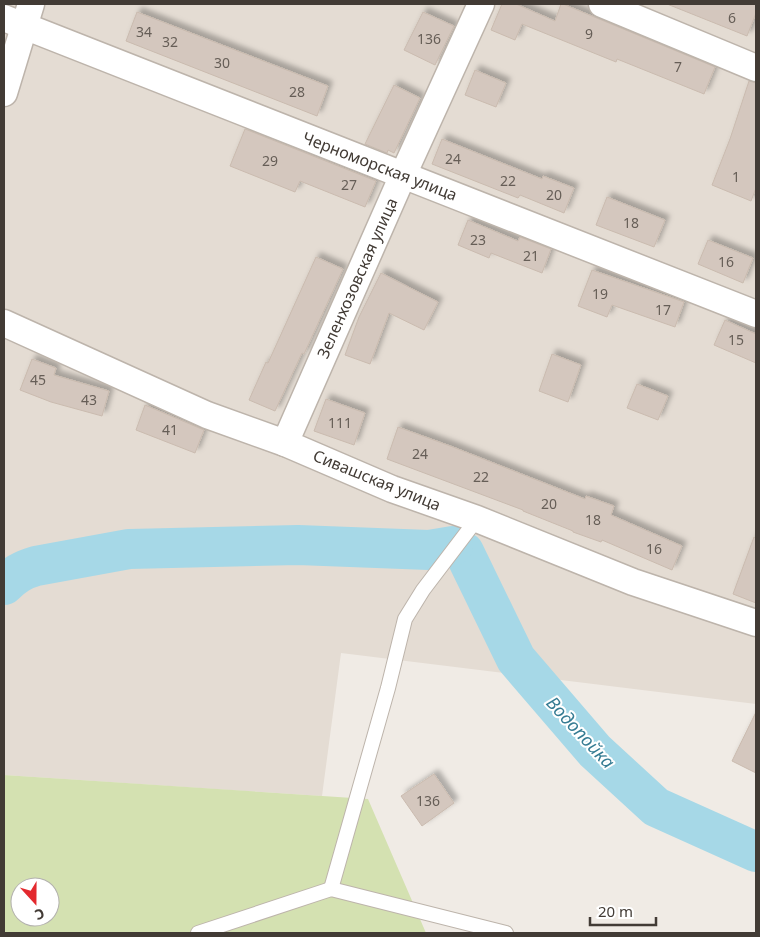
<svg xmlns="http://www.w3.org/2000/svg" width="760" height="937" font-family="'Noto Sans',sans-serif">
<defs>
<filter id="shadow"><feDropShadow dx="4.5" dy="-4.5" stdDeviation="2.5" flood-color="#0004"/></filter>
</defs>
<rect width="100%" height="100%" fill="#f0ebe5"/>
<!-- residential -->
<path fill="#e4dcd3" d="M4,4H756V704L341,653L322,796L4,775Z"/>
<!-- green -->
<path fill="#d4e1b1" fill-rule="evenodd" d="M4,775L368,799L426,933H4ZM20,887H50V917H20Z"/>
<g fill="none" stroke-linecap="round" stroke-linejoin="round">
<!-- river -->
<g stroke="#a6d8e7" stroke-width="40">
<path d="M464,552L516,659L595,751L656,807L756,852"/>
<path d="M4,585C14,575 22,570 36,566L129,549L298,545L429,550L453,546"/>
</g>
</g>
<!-- building -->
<g fill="#d4c7be" stroke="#cabbaf" filter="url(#shadow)">
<path d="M502,4H516L555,21L561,4H563L715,67L704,94L617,59L616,62L522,24L515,40L491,30Z"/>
<path d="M667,4H756V13L747,36Z"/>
<path d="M137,12L328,86L317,116L126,41Z"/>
<path d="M423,12L454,26L435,65L404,50Z"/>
<path d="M475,70L506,83L496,107L465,95Z"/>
<path d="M749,81L756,83V188L751,201L712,185L730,139Z"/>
<path d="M394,85L420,98L394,153L388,150L387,153L365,144Z"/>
<path d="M245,129L376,181L365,207L300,181L295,192L230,166Z"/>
<path d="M442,139L542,179L543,176L574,188L564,213L520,195L518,198L432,164Z"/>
<path d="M607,197L665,220L654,247L596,225Z"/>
<path d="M468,220L518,241L520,237L551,249L542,273L491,253L489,258L458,245Z"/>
<path d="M708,240L753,258L743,283L698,264Z"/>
<path d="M316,257L343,269L304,354L302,353L275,411L249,400L266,362L268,363Z"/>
<path d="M592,270L684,302L675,327L612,305L607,317L578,306Z"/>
<path d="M381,273L438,302L424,330L389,313L370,364L345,355L359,317Z"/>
<path d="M725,320L756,334V363L714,345Z"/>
<path d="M552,354L581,365L568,402L539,391Z"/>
<path d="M32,359L56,368L54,375L109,391L102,416L51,402L20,390Z"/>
<path d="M637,384L668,396L658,420L627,408Z"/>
<path d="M326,399L365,413L354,445L314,431Z"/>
<path d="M145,405L204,430L195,453L136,430Z"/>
<path d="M398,427L453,447L585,499L586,496L614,506L611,515L682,546L672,570L602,540L601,542L573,532V531L523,511V510L387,459Z"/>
<path d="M754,537L756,538V603L733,594Z"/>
<path d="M756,712V773L732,761Z"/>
<path d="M434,774L454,803L422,826L401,796Z"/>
</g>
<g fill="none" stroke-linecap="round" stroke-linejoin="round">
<defs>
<g id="service">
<path d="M331,889L388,688L405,619L423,590L477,519"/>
<path d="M198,933L331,889L506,933"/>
</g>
<g id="minor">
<path d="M602,4L756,68"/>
<path d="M4,18L756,314"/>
<path d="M4,93L31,4"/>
<path d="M4,323L207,415L285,443L392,489L477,519L633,582L756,623"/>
<path d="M285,443L403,175L481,4"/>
</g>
</defs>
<!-- service casing -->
<use href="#service" stroke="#bdb4ab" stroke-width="16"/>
<!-- minor casing -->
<use href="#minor" stroke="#bdb4ab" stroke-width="29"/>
<!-- service -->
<use href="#service" stroke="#fff" stroke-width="14"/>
<!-- minor -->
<use href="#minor" stroke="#fff" stroke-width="26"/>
</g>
<g text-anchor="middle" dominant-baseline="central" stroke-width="4" stroke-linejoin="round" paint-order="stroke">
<!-- number labels -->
<g font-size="14" fill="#665e57">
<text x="732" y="17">6</text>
<text x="144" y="31">34</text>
<text x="589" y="33">9</text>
<text x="429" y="38">136</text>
<text x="170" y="41">32</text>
<text x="222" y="62">30</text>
<text x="678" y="66">7</text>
<text x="297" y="91">28</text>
<text x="453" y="158">24</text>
<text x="270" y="160">29</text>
<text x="736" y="176">1</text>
<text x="508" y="180">22</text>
<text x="349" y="184">27</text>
<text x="554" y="194">20</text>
<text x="631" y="222">18</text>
<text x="478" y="239">23</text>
<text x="531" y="255">21</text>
<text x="726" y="261">16</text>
<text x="600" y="293">19</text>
<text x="663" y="309">17</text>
<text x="736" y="339">15</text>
<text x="38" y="379">45</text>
<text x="89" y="399">43</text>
<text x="340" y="422">111</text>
<text x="170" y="429">41</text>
<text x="420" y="453">24</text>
<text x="481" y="476">22</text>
<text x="549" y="503">20</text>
<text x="593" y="519">18</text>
<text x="654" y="548">16</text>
<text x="428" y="800">136</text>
</g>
<!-- street labels -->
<g font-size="16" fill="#423b35" stroke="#fff">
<text transform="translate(380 166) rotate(21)">Черноморская улица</text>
<text transform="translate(357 278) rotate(-66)">Зеленхозовская улица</text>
<text transform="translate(377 480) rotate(22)">Сивашская улица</text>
</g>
<!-- water labels -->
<g font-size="18" font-style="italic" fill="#367c93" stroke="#fff">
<text transform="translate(581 732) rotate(47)">Водопойка</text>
</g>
</g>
<!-- border -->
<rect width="760" height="937" fill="none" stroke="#423b35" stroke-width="10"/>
<!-- north arrow -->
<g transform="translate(35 902) rotate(159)"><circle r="24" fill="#ffffff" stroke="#b3b1ae"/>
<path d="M0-4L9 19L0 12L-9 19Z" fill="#e3292e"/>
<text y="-8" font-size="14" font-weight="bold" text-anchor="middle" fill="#423b35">С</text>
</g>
<!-- scale -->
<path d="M590 917v8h66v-8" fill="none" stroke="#423b35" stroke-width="2.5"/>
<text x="598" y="917" font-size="15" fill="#423b35" stroke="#ffffff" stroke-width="4" paint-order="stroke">20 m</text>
</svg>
